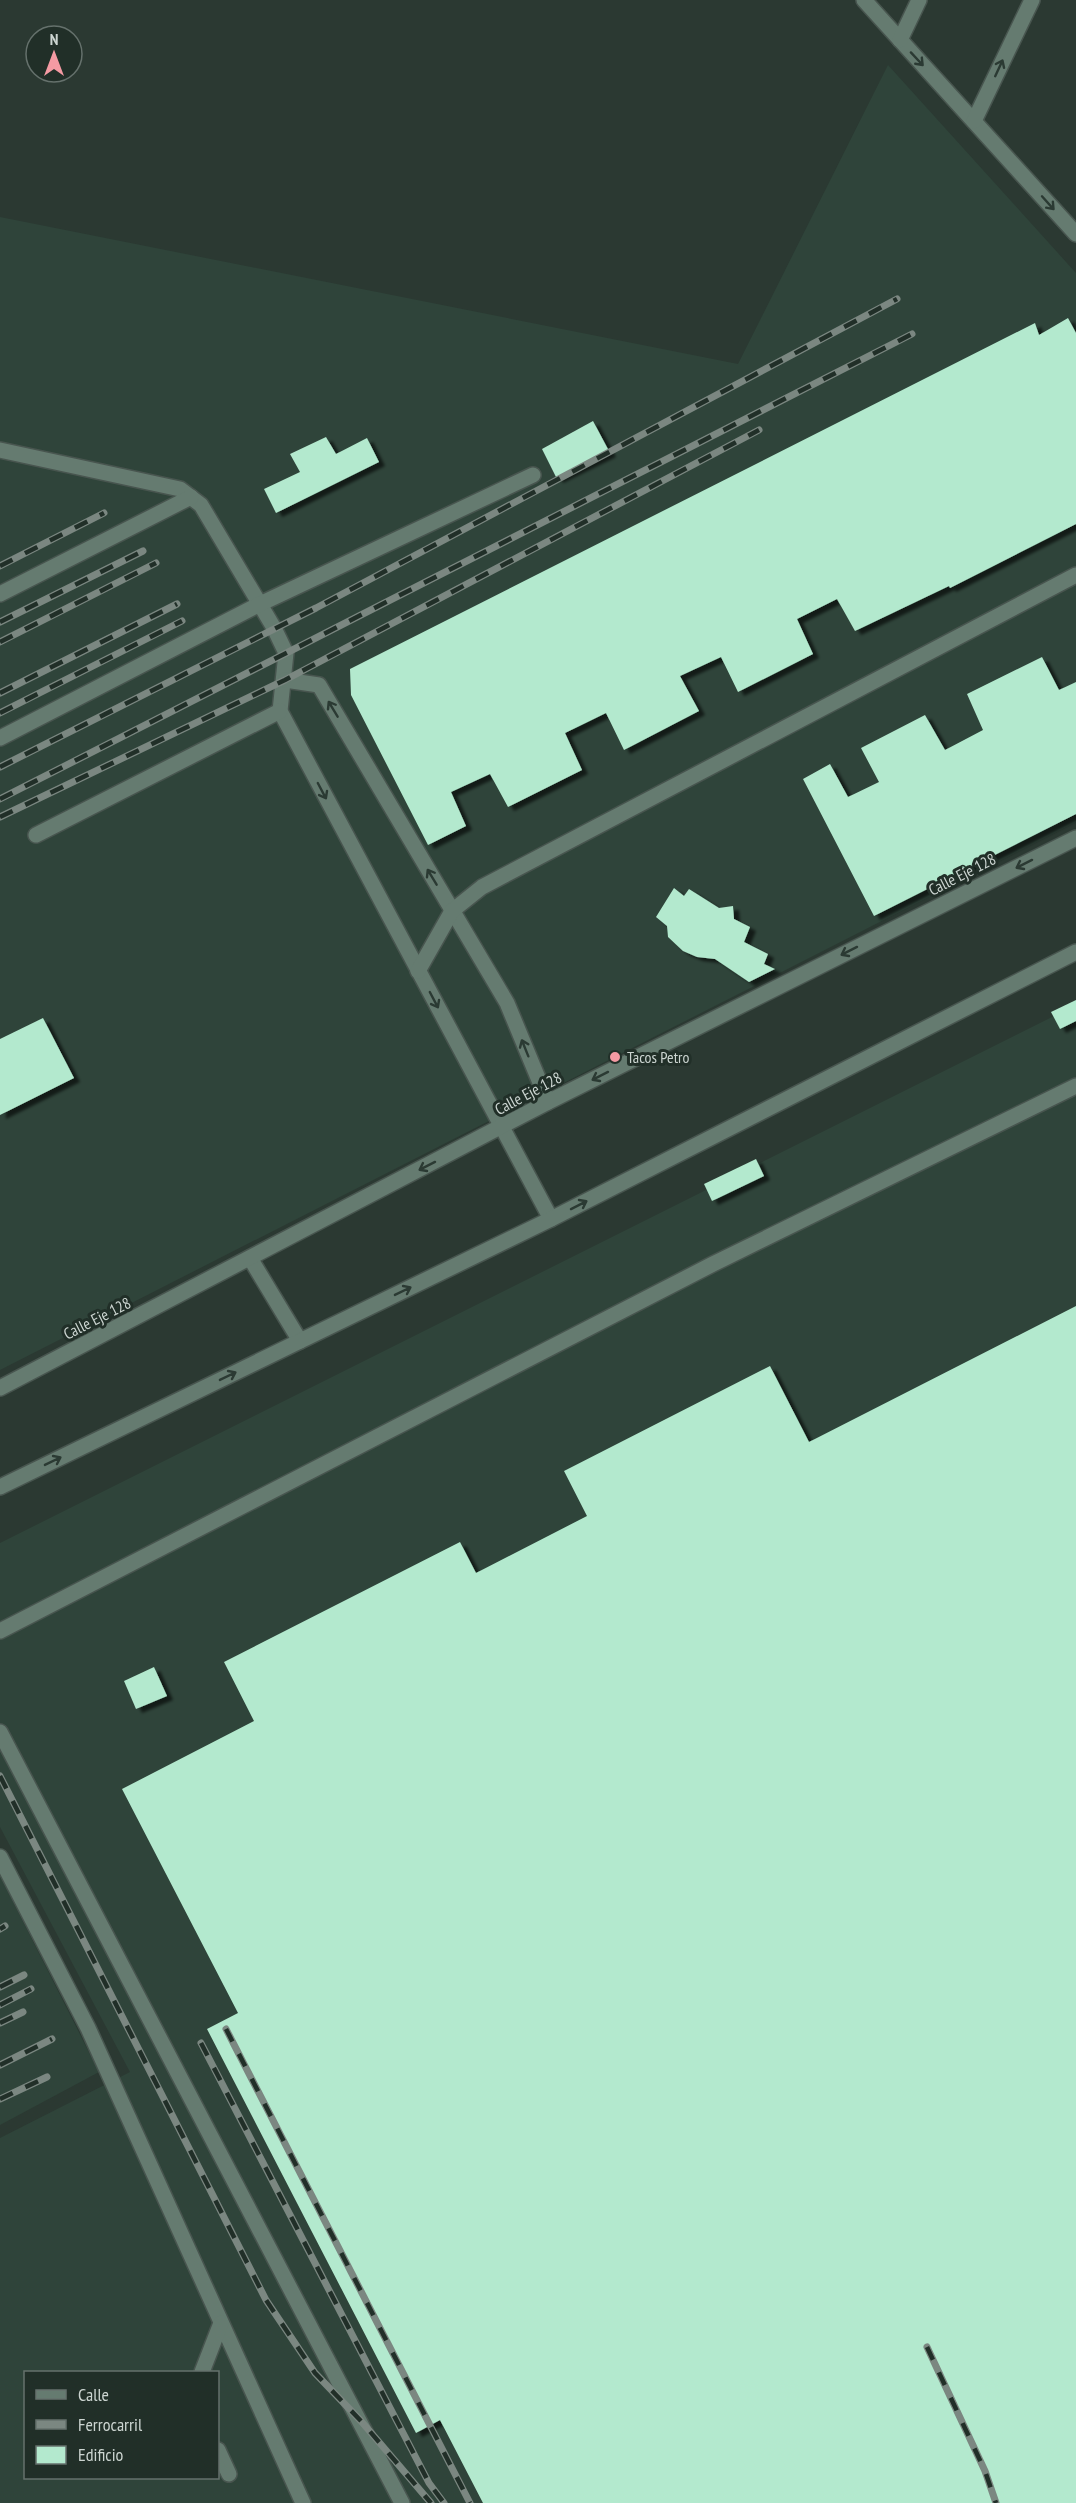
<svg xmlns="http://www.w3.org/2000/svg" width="1076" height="2503" font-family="'PT Sans Narrow',sans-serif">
<defs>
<filter id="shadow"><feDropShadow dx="6" dy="4" stdDeviation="1.5" flood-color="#0009"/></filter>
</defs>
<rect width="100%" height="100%" fill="#2b3932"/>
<!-- built -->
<g fill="#2f443a" fill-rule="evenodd">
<path d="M888,65L1076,273V822L0,1370V217L738,364Z"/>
<path d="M1076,1005V2503H0V2138L130,2072L0,1827V1543ZM26,2372H218V2478H26Z"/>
<path d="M0,1876L99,2072L0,2125Z"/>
</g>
<!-- building -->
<g fill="#b3e9ce" filter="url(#shadow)">
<path d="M1068,318L1076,333V524L950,588L949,586L855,631L837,599L797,619L813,654L738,692L721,657L680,676L699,711L624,750L606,713L565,733L582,770L508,807L490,774L451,792L466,826L428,845L351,695L350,669L1035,323L1039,335Z"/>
<path d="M593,421L610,453L557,479L542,449Z"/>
<path d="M326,437L336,454L367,438L379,462L276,513L264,489L300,472L290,454Z"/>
<path d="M1042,657L1059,690L1076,682V814L874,916L803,779L830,764L848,797L879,782L861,748L925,715L945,750L983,730L967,694Z"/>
<path d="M674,888L684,896L689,889L719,908L733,906L734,919L750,927L744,942L768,954L764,964L775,969L749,982L715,959L697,957L683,951L668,937L667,926L656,917Z"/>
<path d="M1076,1000V1021L1060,1029L1051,1012Z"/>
<path d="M43,1018L74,1078L0,1115V1039Z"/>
<path d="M756,1159L764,1176L712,1201L704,1184Z"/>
<path d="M1076,1306V2503H483L440,2420L416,2433L207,2029L238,2013L122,1789L254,1721L224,1662L460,1542L476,1573L587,1516L564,1471L770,1366L809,1442Z"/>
<path d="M154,1667L167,1696L136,1709L124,1681Z"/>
</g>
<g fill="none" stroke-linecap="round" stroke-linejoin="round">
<defs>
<g id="minor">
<path d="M864,0L1076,234"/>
<path d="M900,40L919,0"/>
<path d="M974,121L1032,0"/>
<path d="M0,450L180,489L201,505L274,628L286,653L280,711L551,1219"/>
<path d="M0,594L191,497"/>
<path d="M285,680L319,685L507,1003L548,1102"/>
<path d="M0,738L260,604L533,475"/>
<path d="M36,835L280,711"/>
<path d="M418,971L452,911L482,887L1076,575"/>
<path d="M250,1258L300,1341"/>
<path d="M0,1388L548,1102L1076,838"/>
<path d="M0,1487L551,1219L1076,952"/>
<path d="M0,1631L713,1264L1076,1086"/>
<path d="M0,1732L402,2503"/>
<path d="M0,1857L88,2028L303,2503"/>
<path d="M202,2372L221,2323"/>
<path d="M218,2450L229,2474"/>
</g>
</defs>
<!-- minor casing -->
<use href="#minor" stroke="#48554f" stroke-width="18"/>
<!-- minor -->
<use href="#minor" stroke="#657b70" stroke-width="15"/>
<defs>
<g id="rail">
<path d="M0,566L104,513"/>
<path d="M0,622L143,551"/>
<path d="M0,642L156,563"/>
<path d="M0,693L177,604"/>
<path d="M0,713L182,621"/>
<path d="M0,767L316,608L897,299"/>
<path d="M0,799L912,334"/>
<path d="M0,817L285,680L759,430"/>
<path d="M0,1776L266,2300L315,2373L361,2421L431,2503"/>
<path d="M0,1929L5,1926"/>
<path d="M0,1987L24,1975"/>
<path d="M0,2005L31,1989"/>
<path d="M0,2023L23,2012"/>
<path d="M226,2029L470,2503"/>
<path d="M201,2043L429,2483L444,2503"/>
<path d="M0,2065L52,2039"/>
<path d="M0,2099L47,2077"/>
<path d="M927,2347L985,2471L996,2503"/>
</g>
</defs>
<!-- rail casing -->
<use href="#rail" stroke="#7b8781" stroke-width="7"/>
<!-- rail -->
<use href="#rail" stroke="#212f28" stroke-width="4.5" stroke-dasharray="14" stroke-linecap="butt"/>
</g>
<!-- one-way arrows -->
<defs><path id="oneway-shaft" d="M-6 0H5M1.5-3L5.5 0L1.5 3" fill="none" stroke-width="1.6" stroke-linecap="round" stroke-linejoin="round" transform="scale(1.5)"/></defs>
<g stroke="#2b3a33">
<use href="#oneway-shaft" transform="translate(917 59) rotate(47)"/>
<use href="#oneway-shaft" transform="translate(999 68) rotate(-65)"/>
<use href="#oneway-shaft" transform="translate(1048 203) rotate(48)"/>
<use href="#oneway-shaft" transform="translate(333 709) rotate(-121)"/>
<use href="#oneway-shaft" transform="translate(322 791) rotate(62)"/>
<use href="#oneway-shaft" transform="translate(1024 864) rotate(153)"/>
<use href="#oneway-shaft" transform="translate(432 877) rotate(-121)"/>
<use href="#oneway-shaft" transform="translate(849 951) rotate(153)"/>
<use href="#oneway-shaft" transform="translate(434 1000) rotate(62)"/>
<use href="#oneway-shaft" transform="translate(525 1048) rotate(-112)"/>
<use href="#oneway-shaft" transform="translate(600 1076) rotate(153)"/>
<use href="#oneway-shaft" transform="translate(427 1166) rotate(153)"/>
<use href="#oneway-shaft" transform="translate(579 1205) rotate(-27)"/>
<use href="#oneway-shaft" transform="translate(403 1291) rotate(-26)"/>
<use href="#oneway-shaft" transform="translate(228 1376) rotate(-26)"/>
<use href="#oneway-shaft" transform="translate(53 1461) rotate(-26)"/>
</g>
<!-- markers -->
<circle fill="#f49aa3" stroke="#212f28" stroke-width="2" cx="615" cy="1057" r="6"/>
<g text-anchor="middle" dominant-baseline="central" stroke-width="6" stroke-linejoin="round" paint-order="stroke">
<!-- street labels -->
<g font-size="16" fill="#ccd5d1" stroke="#212f28">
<text transform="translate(962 874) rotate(-27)">Calle Eje 128</text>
<text transform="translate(528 1093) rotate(-28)">Calle Eje 128</text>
<text transform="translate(97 1318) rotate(-27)">Calle Eje 128</text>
</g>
<!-- poi labels -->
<g font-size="16" fill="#ccd5d1" stroke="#212f28" text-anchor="start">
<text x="627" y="1057">Tacos Petro</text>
</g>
</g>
<!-- legend -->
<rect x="24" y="2371" width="195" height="108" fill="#212f28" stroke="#65716c" stroke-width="1.5"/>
<rect x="36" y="2390" width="30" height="9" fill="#657b70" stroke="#65716c" stroke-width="1.5"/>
<text x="78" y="2401" font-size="18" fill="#ccd5d1">Calle</text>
<rect x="36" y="2420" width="30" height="9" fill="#7b8781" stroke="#65716c" stroke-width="1.5"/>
<text x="78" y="2431" font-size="18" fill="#ccd5d1">Ferrocarril</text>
<rect x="36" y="2446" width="30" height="18" fill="#b3e9ce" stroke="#65716c" stroke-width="1.5"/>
<text x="78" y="2461" font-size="18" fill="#ccd5d1">Edificio</text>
<!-- north arrow -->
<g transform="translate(54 54)"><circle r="28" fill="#212f28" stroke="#65716c" stroke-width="1.5"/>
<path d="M0-4.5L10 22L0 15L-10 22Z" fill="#f49aa3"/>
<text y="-9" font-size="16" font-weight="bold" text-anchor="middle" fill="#ccd5d1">N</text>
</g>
</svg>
